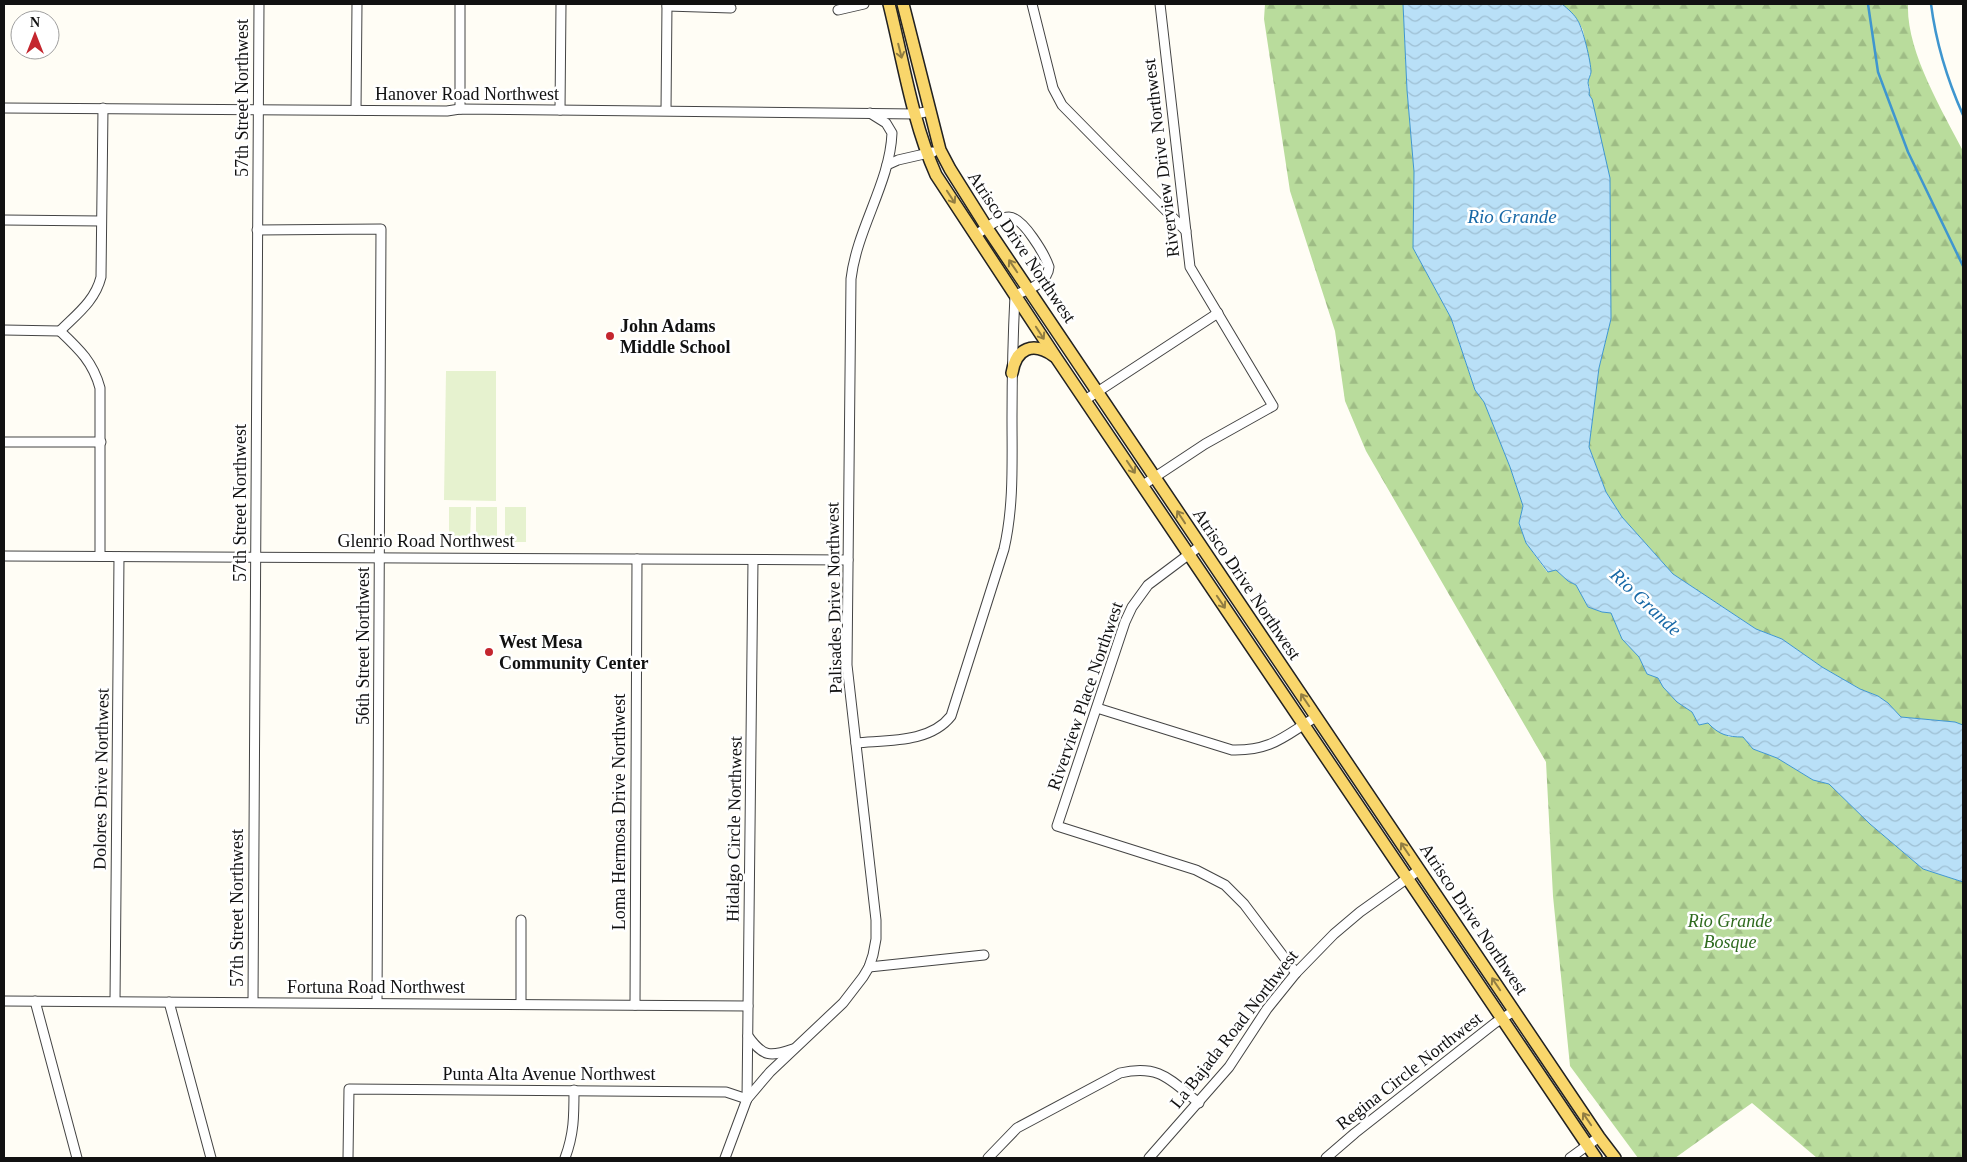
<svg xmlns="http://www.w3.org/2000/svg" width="1967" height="1162" font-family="'Times New Roman',serif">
<defs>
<pattern id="forest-firs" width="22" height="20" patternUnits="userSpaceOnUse" patternTransform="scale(1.25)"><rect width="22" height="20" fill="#b9dc9c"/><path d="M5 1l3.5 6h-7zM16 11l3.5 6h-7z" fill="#9ebc85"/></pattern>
<pattern id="water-waves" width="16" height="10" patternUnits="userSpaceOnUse" patternTransform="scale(1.25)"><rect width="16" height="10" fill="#b9e0f7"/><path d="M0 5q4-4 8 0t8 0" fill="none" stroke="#9ebfd3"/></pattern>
</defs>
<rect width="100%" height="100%" fill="#fffdf5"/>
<!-- forest -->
<g fill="url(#forest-firs)">
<path d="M1265,4H1403L1407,90L1414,172L1413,248L1451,318L1475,390L1484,402L1510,467L1523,506L1519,523L1526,543L1547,572L1556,570L1568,581L1576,585L1588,607L1602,612H1611L1622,639L1639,657L1647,674L1658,678L1663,687L1677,702L1692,712L1699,725L1708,723L1729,737H1743L1753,749L1777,758L1813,780L1829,784L1870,824L1923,869L1963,882V1158H1817L1752,1103L1675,1158H1638L1570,1066L1553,896L1546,762L1366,451L1345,401L1335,331L1290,191L1264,19Z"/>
<path d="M1562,4H1908C1906,51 1942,110 1963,151V725L1955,722L1901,717L1888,703L1878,696L1860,689L1822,667L1782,639L1756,629L1673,574L1622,517L1606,492L1589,447L1599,368L1611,319L1603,154L1589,95L1590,88L1588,82L1591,73L1583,30L1577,19Z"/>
</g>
<!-- pitch -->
<g fill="#e6f2cf">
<path d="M446,371H496V501L444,500Z"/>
<path d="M449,507H471L470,542L449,541Z"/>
<rect x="476" y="507" width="21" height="35"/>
<rect x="505" y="507" width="21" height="35"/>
</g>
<!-- water -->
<path fill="url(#water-waves)" stroke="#3f96cf" d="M1403,4H1562C1568,9 1575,15 1578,21C1583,29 1591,62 1591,72C1591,75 1588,79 1588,83C1589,88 1590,90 1589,95L1592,99L1610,178L1611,319L1599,368L1589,447L1606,492L1622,517L1673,574L1756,629L1782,639L1822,667L1860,689L1878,696L1888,703L1901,717L1955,722L1963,725V882L1923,869L1870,824L1829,784L1813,780L1777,758L1753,749L1743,737C1728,737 1719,735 1708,723L1699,725L1692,712L1677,702L1663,687L1658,678L1647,674L1639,657L1622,639L1611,613L1602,612L1588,607L1576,585L1568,581L1556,570L1548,572L1526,543L1519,523L1523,506L1510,467L1484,402L1475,390L1451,318L1413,248L1414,172L1407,90Z"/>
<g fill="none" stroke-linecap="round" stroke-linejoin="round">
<!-- stream -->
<g stroke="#3f96cf" stroke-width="2.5">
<path d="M1868,4L1878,72L1908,152L1963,266"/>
<path d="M1931,4C1936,43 1947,79 1963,115"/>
</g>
<defs>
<g id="minor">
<path d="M1032,4L1053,88L1062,105L1186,231"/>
<path d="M667,6L731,8"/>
<path d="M838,10L864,4"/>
<path d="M4,108L447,111L460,109L916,114L930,111"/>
<path d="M460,109V4"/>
<path d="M356,110L357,4"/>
<path d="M560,110L561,4"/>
<path d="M666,110L667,4"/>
<path d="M887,165L898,160L933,152"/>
<path d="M4,220L101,221"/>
<path d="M257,230L381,229L377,1003"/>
<path d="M4,330L60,331"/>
<path d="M60,331C79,349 93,362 100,388V556"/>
<path d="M60,331C77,314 95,301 101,277L103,108"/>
<path d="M1085,400L1218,313"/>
<path d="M4,442H101"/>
<path d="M1143,485L1205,444L1273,406L1190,267L1160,4"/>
<path d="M1200,546L1148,585L1132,607L1125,622L1057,826L1196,870L1225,885L1244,904L1296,973"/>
<path d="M4,556L848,560"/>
<path d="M1097,708L1232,750C1272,751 1284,736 1316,717"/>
<path d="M856,743C888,740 930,743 951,716L1004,549C1014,506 1012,461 1012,417C1012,376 1013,335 1015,295C1028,290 1048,283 1049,267C1045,255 1023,217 1009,217C998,217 985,230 975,235"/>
<path d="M869,967L984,955"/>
<path d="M4,1001L748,1006"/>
<path d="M35,1001L77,1158"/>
<path d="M115,1001L119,557"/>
<path d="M169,1002L211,1158"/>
<path d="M253,1002L259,4"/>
<path d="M521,1004V920"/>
<path d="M635,1005L637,559"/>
<path d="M748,1036C763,1057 770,1057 793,1049"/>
<path d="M747,1099L753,560"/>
<path d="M348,1158L349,1089L726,1092L747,1099"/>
<path d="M565,1158C574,1134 574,1116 574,1090"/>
<path d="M725,1158L747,1099L770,1072L843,1003L863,977L869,967L873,955L876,939V920L847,665L851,279C857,228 890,183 892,133L886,123L870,113"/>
<path d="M988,1158L1017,1128L1120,1073C1160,1064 1170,1080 1199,1103"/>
<path d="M1149,1158L1229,1067L1267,1009L1296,973L1334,934L1360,912L1419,870"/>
<path d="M1326,1158L1355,1133L1495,1023L1514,1011"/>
<path d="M1570,1158L1599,1137"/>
</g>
<g id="major">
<path d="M889,4C903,60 912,121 936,175L1057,359L1596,1158"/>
<path d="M903,4L940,150L950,169L987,228L1599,1137L1615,1158"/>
<path d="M1012,373C1016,348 1033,341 1054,356"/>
</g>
</defs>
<!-- minor casing -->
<use href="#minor" stroke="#444" stroke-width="11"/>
<!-- major casing -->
<use href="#major" stroke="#222" stroke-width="14"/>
<!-- minor -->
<use href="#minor" stroke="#fff" stroke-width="9"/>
<!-- major -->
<use href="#major" stroke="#f9d66b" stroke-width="11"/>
</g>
<!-- one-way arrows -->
<defs><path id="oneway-shaft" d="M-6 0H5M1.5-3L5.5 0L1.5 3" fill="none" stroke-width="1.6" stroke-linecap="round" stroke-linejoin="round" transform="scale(1.25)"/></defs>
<g stroke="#917d42">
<use href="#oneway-shaft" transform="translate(900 51) rotate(76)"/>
<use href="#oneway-shaft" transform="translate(951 197) rotate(57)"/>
<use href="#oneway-shaft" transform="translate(1013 266) rotate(-124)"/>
<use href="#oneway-shaft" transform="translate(1040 333) rotate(57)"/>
<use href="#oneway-shaft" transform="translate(1131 467) rotate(56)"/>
<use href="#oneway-shaft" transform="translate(1181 517) rotate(-123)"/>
<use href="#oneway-shaft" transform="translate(1221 602) rotate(56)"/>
<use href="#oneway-shaft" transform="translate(1305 700) rotate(-124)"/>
<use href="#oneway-shaft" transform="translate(1405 849) rotate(-124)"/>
<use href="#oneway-shaft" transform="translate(1496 984) rotate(-124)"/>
<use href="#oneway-shaft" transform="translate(1587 1119) rotate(-124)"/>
</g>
<!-- markers -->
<g fill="#c4262e" stroke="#fff" stroke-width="2">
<circle cx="610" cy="336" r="5"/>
<circle cx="489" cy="652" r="5"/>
</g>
<g text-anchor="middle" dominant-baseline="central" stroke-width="5" stroke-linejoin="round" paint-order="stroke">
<!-- street labels -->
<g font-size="18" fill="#111" stroke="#fff">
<text x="467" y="94">Hanover Road Northwest</text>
<text transform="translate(242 98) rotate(-90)">57th Street Northwest</text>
<text transform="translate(1161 158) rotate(-97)">Riverview Drive Northwest</text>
<text transform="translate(1022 247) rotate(56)">Atrisco Drive Northwest</text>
<text transform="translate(240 503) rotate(-90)">57th Street Northwest</text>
<text x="426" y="541">Glenrio Road Northwest</text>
<text transform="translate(1247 584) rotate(56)">Atrisco Drive Northwest</text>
<text transform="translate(834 598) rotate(-91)">Palisades Drive Northwest</text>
<text transform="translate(363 646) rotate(-90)">56th Street Northwest</text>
<text transform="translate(1085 696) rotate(-71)">Riverview Place Northwest</text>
<text transform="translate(101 779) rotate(-89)">Dolores Drive Northwest</text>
<text transform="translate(619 812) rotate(-90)">Loma Hermosa Drive Northwest</text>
<text transform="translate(734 829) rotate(-89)">Hidalgo Circle Northwest</text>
<text transform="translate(237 908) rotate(-90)">57th Street Northwest</text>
<text transform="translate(1474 919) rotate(56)">Atrisco Drive Northwest</text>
<text x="376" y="987">Fortuna Road Northwest</text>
<text transform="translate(1234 1029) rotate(-52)">La Bajada Road Northwest</text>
<text transform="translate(1409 1071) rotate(-38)">Regina Circle Northwest</text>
<text x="549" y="1074">Punta Alta Avenue Northwest</text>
</g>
<!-- poi labels -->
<g font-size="18" font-weight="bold" fill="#111" stroke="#fff" text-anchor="start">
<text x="620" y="326">John Adams<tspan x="620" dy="21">Middle School</tspan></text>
<text x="499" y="642">West Mesa<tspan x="499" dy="21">Community Center</tspan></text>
</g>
<!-- park labels -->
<g font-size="18" font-style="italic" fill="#2f6b1f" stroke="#fff">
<text x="1730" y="921">Rio Grande<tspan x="1730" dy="21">Bosque</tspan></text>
</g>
<!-- water labels -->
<g font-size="19" font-style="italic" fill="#1768a6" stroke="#fff">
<text x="1512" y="216">Rio Grande</text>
<text transform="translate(1646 602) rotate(43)">Rio Grande</text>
</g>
</g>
<!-- border -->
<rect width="1967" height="1162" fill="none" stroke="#111111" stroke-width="10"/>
<!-- north arrow -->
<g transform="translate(35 35)"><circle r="24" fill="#ffffff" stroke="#a0a0a0"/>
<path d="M0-4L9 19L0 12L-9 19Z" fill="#c4262e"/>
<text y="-8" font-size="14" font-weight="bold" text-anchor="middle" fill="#111111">N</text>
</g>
</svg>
